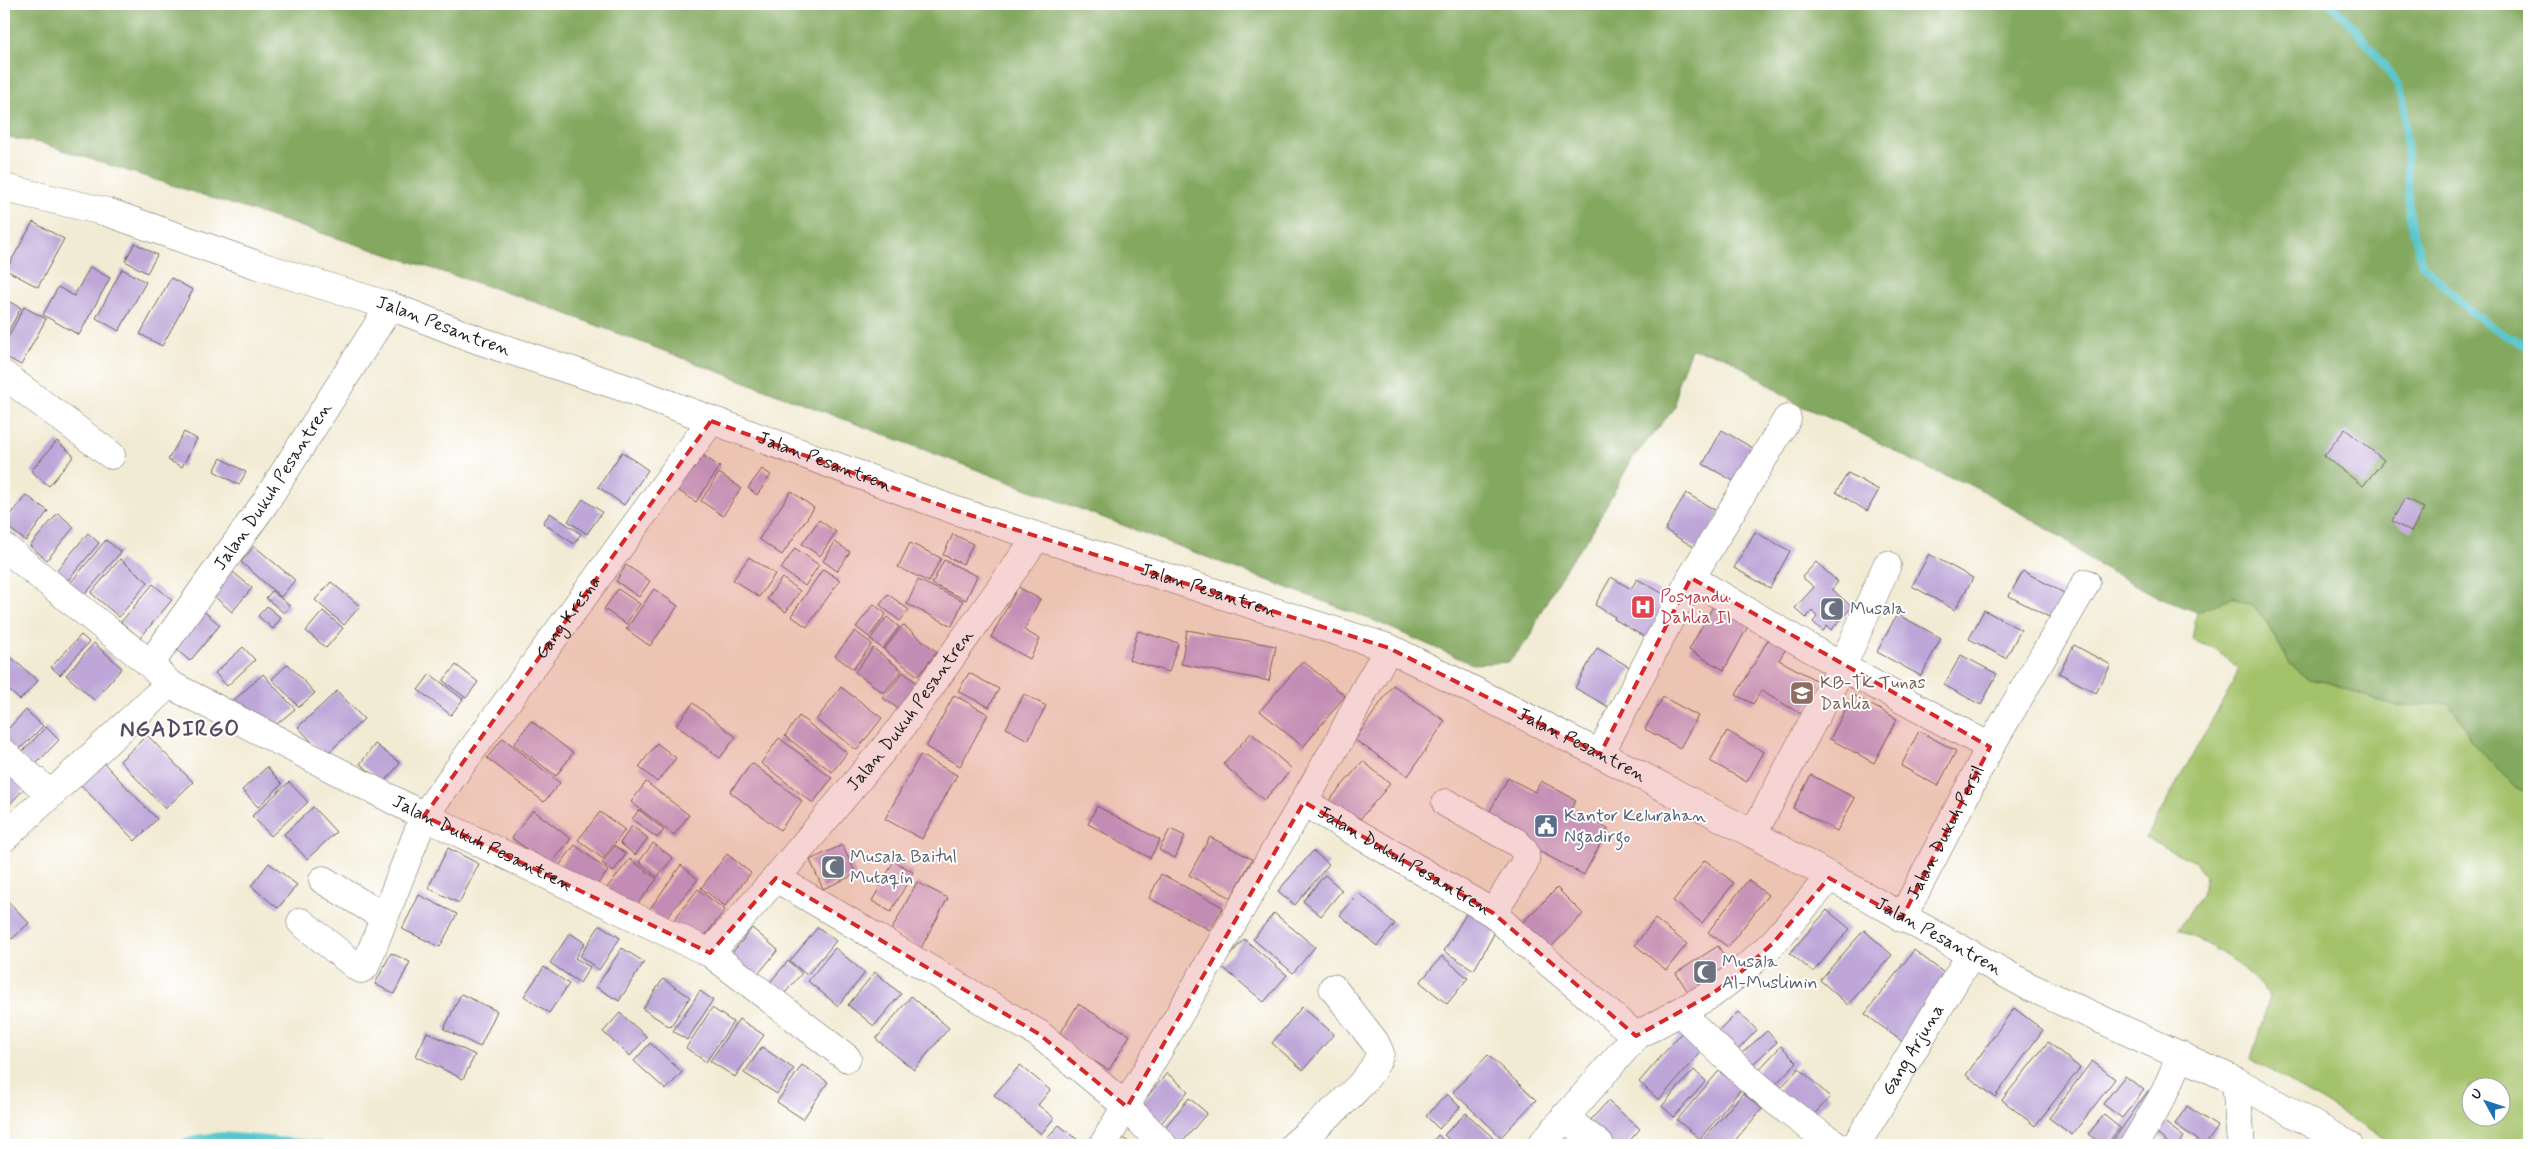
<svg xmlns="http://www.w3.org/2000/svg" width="2533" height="1149" font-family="Mynerve,sans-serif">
<rect width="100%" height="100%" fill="#fff"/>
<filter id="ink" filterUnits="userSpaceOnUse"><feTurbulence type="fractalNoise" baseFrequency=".02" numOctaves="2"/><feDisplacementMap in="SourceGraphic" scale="10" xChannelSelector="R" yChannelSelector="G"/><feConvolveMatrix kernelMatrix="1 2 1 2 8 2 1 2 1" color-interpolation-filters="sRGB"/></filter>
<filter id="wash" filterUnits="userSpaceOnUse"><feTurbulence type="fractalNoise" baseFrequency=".0096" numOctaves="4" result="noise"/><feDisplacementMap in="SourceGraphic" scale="20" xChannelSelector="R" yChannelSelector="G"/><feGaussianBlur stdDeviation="1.12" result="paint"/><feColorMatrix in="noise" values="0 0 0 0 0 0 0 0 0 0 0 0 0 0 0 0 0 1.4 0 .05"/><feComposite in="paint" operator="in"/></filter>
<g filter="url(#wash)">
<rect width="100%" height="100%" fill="#f2ebd4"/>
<!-- green -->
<path fill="#a4c26a" stroke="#606f43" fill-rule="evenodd" d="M2233,597L2254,607L2268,624L2290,664L2309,679L2331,683L2376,700L2399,706L2448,703L2461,720L2471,741L2514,786L2529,795V1145H2395L2251,1059L2270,996C2239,961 2219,950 2178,929L2202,895L2206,876L2195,862L2146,838L2233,683L2239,668L2214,648L2192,640L2197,612ZM2470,1086H2500V1116H2470Z"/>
<!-- forest -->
<path fill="#83a85e" stroke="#50623d" d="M4,4H2529V795L2514,786L2471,741L2461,720L2448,703L2399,706L2376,700L2331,683L2309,679L2290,664L2268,624L2254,607L2233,597L2197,612L2162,599L2091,561L2063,538L1976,487L1931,470L1843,424L1799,405L1725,356L1691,349L1677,385L1675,408L1632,459L1589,537L1568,564L1540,613L1531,636L1509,662L1472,664L1375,621L530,300L41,143L4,137Z"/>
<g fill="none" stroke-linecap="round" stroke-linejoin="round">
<!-- stream -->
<g stroke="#59c6cc" stroke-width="8">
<path d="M2331,4L2355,28L2397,83L2404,103L2410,217L2422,264L2471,312L2508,337L2529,347"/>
<path d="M182,1145L196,1139L223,1136L320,1145"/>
</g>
</g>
<g id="blocks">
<!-- building -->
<g fill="#bea6d8">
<path d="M33,222L64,239L38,287L6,270Z"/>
<path d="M135,243L157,255L147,273L125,261Z"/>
<path d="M90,267L110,278L79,335L43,315L58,287L74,296Z"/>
<path d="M122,269L146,282L119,331L96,318Z"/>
<path d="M171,278L193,290L162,346L140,334Z"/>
<path d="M4,299L21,308L4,339Z"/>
<path d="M24,307L46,319L21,365L4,356V345Z"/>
<path d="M2345,429L2384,460L2363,486L2324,456Z"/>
<path d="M1722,430L1756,450L1737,483L1703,464Z"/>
<path d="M184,432L197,439L182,467L168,460Z"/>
<path d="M57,441L74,456L49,486L31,471Z"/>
<path d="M695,450L720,467L696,502L670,485Z"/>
<path d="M622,452L648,470L624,505L598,487Z"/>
<path d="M221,458L246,472L239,485L214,471Z"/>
<path d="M762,469L771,475L757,495L748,488Z"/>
<path d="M719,473L741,488L723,516L701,501Z"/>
<path d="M1848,473L1879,490L1867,511L1836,492Z"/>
<path d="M791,491L814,508L782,555L759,539Z"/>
<path d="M1686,493L1720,513L1699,550L1665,530Z"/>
<path d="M26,495L48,511L26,541L4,524Z"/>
<path d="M2405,498L2424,508L2411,532L2392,521Z"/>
<path d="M583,499L602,512L587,534L568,521Z"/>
<path d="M58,513L74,527L47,560L30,546Z"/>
<path d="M550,513L581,534L574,544L543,523Z"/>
<path d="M819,520L836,532L820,556L802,544Z"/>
<path d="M1755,532L1790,551L1770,588L1734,568Z"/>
<path d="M88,533L99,543L64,585L53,575Z"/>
<path d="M953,534L973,544L963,564L943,555Z"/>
<path d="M106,540L121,552L81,599L67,587Z"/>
<path d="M835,542L850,552L837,571L823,561Z"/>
<path d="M910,543L941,558L929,582L898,567Z"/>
<path d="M254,546L295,580L281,597L241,562Z"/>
<path d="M795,548L819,565L805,586L781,569Z"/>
<path d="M1929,554L1973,578L1955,610L1912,586Z"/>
<path d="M749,557L775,574L759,597L733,580Z"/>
<path d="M120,559L148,582L119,617L91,593Z"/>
<path d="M944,560L977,576L966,600L932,584Z"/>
<path d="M1816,562L1838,582L1832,589L1852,607L1831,630L1827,626L1823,631L1813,622L1817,617L1812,611L1806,618L1795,608L1814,587L1802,577Z"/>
<path d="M626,565L650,581L639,597L616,581Z"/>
<path d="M227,567L252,588L232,612L207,590Z"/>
<path d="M823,569L840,580L807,627L791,616Z"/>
<path d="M2023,571L2064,593L2051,618L2009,596Z"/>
<path d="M1611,577L1631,589L1637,579L1671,598L1648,639L1614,619L1615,617L1595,605Z"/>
<path d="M782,578L800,591L786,612L767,599Z"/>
<path d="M918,580L963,601L952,626L907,604Z"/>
<path d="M331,582L360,606L344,625L315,600Z"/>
<path d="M153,584L172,600L140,638L121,622Z"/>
<path d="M1018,587L1040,599L1024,630L1040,639L1030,659L991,637Z"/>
<path d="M618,589L640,604L626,624L604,609Z"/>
<path d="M654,589L678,606L650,646L626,629Z"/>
<path d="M272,591L290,606L284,613L266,598Z"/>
<path d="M888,594L909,610L900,621L880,605Z"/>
<path d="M1717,599L1752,619L1724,670L1689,650Z"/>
<path d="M874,604L886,614L869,637L856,627Z"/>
<path d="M267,606L281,618L273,629L258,616Z"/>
<path d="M201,609L220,625L190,661L171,645Z"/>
<path d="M1984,610L2021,630L2006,658L1969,639Z"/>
<path d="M323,611L343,628L326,648L306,631Z"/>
<path d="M1897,614L1941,638L1921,676L1877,652Z"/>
<path d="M887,617L899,627L883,649L870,639Z"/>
<path d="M903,625L937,652L918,676L884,650Z"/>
<path d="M1187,630L1276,646L1269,681L1181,664Z"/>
<path d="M855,631L872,644L853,669L835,656Z"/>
<path d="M1138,631L1178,643L1169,672L1129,660Z"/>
<path d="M1773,631L1791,641L1779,660L1821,683L1803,715L1761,691L1753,704L1736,695Z"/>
<path d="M81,635L89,642L60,675L51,667Z"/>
<path d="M94,643L122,668L94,700L66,675Z"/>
<path d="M2074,645L2111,665L2096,693L2059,673Z"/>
<path d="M243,647L255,660L227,686L215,673Z"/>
<path d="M873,648L902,670L884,693L855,672Z"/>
<path d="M1597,648L1631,668L1609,707L1575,688Z"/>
<path d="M4,651L38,681L20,700L4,686Z"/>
<path d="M1961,655L1997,674L1981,705L1944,685Z"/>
<path d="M1303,661L1345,696L1303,747L1260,711Z"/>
<path d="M288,664L315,693L299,707L272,679Z"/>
<path d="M456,665L478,682L466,698L443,681Z"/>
<path d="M903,672L922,687L903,712L883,698Z"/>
<path d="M969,673L999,689L989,707L958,691Z"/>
<path d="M263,674L295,709L267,732L233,701Z"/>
<path d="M430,674L463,699L451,715L418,690Z"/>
<path d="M1393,685L1445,721L1408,776L1355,740Z"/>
<path d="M841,687L882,718L857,750L816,720Z"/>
<path d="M337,691L364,719L325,756L298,727Z"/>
<path d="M1024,694L1046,706L1028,740L1006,728Z"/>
<path d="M954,695L988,714L960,766L926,747Z"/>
<path d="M1853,695L1897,719L1874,763L1830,739Z"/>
<path d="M1663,697L1698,716L1680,748L1645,729Z"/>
<path d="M693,703L736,737L720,758L676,725Z"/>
<path d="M26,710L43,726L17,752L4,739V733Z"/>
<path d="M799,716L847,753L832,772L785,736Z"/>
<path d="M531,721L573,753L556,776L514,744Z"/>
<path d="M46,727L59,740L33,767L20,754Z"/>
<path d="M1727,731L1764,752L1747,782L1710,761Z"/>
<path d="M1919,731L1956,751L1938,786L1901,766Z"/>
<path d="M1251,733L1292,769L1264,800L1223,764Z"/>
<path d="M147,735L193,782L165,809L120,761Z"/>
<path d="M503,738L560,783L544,802L487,758Z"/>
<path d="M779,738L832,778L813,803L761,763Z"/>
<path d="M657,743L676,758L657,782L639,767Z"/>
<path d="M375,744L400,763L384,783L360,764Z"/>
<path d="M920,755L957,775L922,839L885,819Z"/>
<path d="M97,756L157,819L135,841L74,778Z"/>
<path d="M1363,761L1390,784L1355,825L1328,802Z"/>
<path d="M752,763L802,801L780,830L730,792Z"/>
<path d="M267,767L282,784L258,807L242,790Z"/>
<path d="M4,769L24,789L9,805L4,799Z"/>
<path d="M1811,775L1855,798L1837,831L1793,808Z"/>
<path d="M1508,778L1535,792L1541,781L1576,800L1571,809L1608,829L1584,875L1484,822Z"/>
<path d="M289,782L308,802L271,836L252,816Z"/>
<path d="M646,782L689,815L674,835L631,802Z"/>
<path d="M1097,806L1160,840L1150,858L1088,824Z"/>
<path d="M313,807L336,832L307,859L284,834Z"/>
<path d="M533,810L571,839L549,866L512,838Z"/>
<path d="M639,810L664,830L657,838L632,819Z"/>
<path d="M600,812L625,830L603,859L578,840Z"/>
<path d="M632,826L648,838L635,855L620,843Z"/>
<path d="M1170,829L1185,836L1175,858L1159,850Z"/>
<path d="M1210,837L1252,859L1231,898L1189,875Z"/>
<path d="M653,843L673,858L657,877L639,862Z"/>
<path d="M575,845L608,871L592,891L559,866Z"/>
<path d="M842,845L856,874L823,889L810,860Z"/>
<path d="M615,846L626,854L613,872L602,863Z"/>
<path d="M448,848L479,864L459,903L428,888Z"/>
<path d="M1313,851L1329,864L1295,905L1278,891Z"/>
<path d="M727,854L751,873L725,906L701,888Z"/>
<path d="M630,859L657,879L632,911L605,890Z"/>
<path d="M1705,860L1734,883L1702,923L1673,901Z"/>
<path d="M894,861L913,872L891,912L872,901Z"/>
<path d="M269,863L297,885L278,908L251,886Z"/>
<path d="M681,865L698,879L664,921L649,910Z"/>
<path d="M1161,874L1223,907L1210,930L1149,898Z"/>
<path d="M1325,875L1342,890L1321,916L1303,901Z"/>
<path d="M1748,880L1768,895L1728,947L1708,932Z"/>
<path d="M917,882L948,898L921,948L891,931Z"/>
<path d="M1557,888L1583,914L1549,949L1522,923Z"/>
<path d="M698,889L725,910L701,941L672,922Z"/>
<path d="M1359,893L1395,924L1377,946L1340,915Z"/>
<path d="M419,895L457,914L440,947L402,929Z"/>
<path d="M4,897L29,923L12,939L4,930Z"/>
<path d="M1469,909L1499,925L1474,970L1444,951Z"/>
<path d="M1827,910L1850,929L1813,972L1790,953Z"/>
<path d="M1274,913L1315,947L1293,973L1253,939Z"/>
<path d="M1655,919L1687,944L1666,970L1635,945Z"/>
<path d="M600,925L620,938L599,970L580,956Z"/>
<path d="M818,927L836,941L807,975L790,961Z"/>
<path d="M752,928L778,950L753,980L728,958Z"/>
<path d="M1864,930L1892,955L1848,1005L1820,980Z"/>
<path d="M570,933L585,943L575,958L590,967L580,983L550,963Z"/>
<path d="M1244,939L1287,975L1264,1002L1221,966Z"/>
<path d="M1718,946L1734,971L1692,998L1676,973Z"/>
<path d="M622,948L644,962L619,1001L596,987Z"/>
<path d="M835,948L865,973L838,1006L808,981Z"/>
<path d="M1914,950L1952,979L1904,1043L1865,1014Z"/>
<path d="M391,953L410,962L394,994L375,984Z"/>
<path d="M1442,956L1468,978L1447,1004L1420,982Z"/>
<path d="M788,961L802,973L779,1000L765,988Z"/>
<path d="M544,967L569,984L549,1013L524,996Z"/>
<path d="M875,972L901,994L874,1026L848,1005Z"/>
<path d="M663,979L690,997L670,1027L643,1009Z"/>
<path d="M700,991L713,1000L687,1040L673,1031Z"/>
<path d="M461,994L497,1011L480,1047L444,1029Z"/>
<path d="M911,996L949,1028L914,1070L876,1039Z"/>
<path d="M1078,1004L1130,1035L1109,1070L1057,1039Z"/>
<path d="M1302,1007L1334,1034L1303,1070L1272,1043Z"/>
<path d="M712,1008L733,1022L706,1062L686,1048Z"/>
<path d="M2014,1008L2043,1030L1995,1097L1966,1075Z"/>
<path d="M1738,1012L1757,1030L1732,1056L1713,1037Z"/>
<path d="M620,1013L647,1037L630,1056L603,1032Z"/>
<path d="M739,1019L764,1035L735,1077L710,1061Z"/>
<path d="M1683,1031L1703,1049L1659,1100L1639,1082Z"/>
<path d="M1767,1031L1777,1042L1745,1071L1735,1059Z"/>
<path d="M427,1032L475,1055L463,1079L416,1056Z"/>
<path d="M2048,1042L2080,1068L2035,1126L2002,1100Z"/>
<path d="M650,1043L682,1072L666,1090L634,1061Z"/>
<path d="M1781,1046L1797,1062L1770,1090L1754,1075Z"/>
<path d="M762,1047L794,1069L777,1094L744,1073Z"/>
<path d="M1488,1055L1536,1100L1501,1137L1453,1092Z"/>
<path d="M2092,1061L2115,1079L2072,1135L2049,1118Z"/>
<path d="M802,1065L828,1082L803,1119L777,1102Z"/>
<path d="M1020,1065L1050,1090L1038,1105L1054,1118L1041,1134L994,1095Z"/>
<path d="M1799,1068L1830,1097L1808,1121L1777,1092Z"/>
<path d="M1694,1070L1706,1081L1674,1117L1662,1106Z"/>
<path d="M1719,1071L1741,1089L1700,1139L1677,1120Z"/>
<path d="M1167,1073L1188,1091L1158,1127L1137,1109Z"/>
<path d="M2125,1076L2144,1090L2122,1118L2103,1104Z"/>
<path d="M2148,1091L2161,1099L2132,1145H2110Z"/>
<path d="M1743,1093L1762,1109L1731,1145H1706L1701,1142Z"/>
<path d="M1447,1094L1460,1107L1439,1129L1426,1116Z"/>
<path d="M1189,1098L1207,1113L1180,1145H1168L1157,1137Z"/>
<path d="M1608,1101L1640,1129L1626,1145H1611L1587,1124Z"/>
<path d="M2187,1106L2218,1127L2205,1145L2175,1124Z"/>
<path d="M1466,1113L1501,1145H1455L1444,1135Z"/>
<path d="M2104,1115L2120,1128L2107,1145H2103L2088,1134Z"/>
<path d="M2163,1121L2184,1137L2178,1145H2171L2154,1132Z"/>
<path d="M1059,1125L1084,1145H1052L1046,1140Z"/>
<path d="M1438,1135L1449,1145H1429Z"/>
<path d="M1122,1137L1132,1145H1115Z"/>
</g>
</g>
</g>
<g filter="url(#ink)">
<use href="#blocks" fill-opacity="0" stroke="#67645c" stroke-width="1"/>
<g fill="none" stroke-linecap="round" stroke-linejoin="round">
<defs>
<g id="street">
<path d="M4,375L111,455"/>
<path id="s1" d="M4,547L150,664L169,684L424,816L710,953L847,1058"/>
<path d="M1691,578L1842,667L1990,747"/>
<path id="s2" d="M150,664L264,504L390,306"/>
<path d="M4,753L50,794"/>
<path d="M1600,754L1691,578L1787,419"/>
<path id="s3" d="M1304,802L1493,913L1524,864C1528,854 1524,849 1516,842L1446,803"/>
<path d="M1753,834L1842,667L1887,565"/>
<path d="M4,838L169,684"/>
<path d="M776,878L1039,1034L1127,1107L1163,1145"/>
<path d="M323,880L384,917"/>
<path d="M1493,913L1516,935L1636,1036"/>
<path id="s4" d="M1902,918L1990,747L2086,583"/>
<path id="s5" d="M301,922L357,967L361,969L365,967L424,816L711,421"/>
<path id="s6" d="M710,953L776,878L898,732L1037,537"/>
<path d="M1680,1012C1729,1061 1778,1109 1837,1145"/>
<path d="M2236,1081L2241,1145"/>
<path d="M1564,1117L1600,1145"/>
<path d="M1103,1145L1339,741L1364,691L1389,648"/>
<path d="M1294,1145C1318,1123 1372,1084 1380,1053L1375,1042L1333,988"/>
<path d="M1541,1145L1636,1036L1712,994L1742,971L1773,943L1829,878"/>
<path id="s7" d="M1856,1145L1971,954"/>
<path d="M2134,1145L2165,1092L2181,1055"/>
</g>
<g id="secondary">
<path id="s8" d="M4,188L107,212L257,265L390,306L478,340L631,390L954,510L1389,648L1600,754L1753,834L2030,987L2236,1081L2349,1145"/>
</g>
</defs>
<!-- street casing -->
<use href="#street" stroke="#67645c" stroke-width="29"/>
<!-- secondary casing -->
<use href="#secondary" stroke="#67645c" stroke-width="29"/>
<!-- street -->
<use href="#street" stroke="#fff" stroke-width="28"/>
<!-- secondary -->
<use href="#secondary" stroke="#fff" stroke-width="28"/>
</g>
</g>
<!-- marked area -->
<path fill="#d62828" fill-opacity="0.2" stroke="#d62828" stroke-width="4" stroke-dasharray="10 6" stroke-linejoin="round" d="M711,421L954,510L1389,648L1600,754L1691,578L1990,747L1902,918L1829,878L1773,943L1742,971L1712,994L1636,1036L1493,913L1304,802L1127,1107L1039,1034L776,878L710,953L424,816Z"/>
<!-- icons -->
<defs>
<symbol id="hospital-square" viewBox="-11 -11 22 22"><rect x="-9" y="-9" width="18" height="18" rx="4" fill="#e0444e" stroke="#fff"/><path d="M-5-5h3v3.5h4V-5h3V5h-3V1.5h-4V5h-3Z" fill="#fff"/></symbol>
<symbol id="mosque-square" viewBox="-11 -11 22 22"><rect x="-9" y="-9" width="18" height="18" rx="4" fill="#6b7280" stroke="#fff"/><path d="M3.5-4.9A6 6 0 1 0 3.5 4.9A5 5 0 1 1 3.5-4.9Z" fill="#fff"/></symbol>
<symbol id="school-square" viewBox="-11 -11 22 22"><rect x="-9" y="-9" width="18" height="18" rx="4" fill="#8d6e63" stroke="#fff"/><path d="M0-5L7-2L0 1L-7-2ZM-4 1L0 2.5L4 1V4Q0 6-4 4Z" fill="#fff"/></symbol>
<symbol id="civic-square" viewBox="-11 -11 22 22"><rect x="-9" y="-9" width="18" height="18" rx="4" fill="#5c6f8a" stroke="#fff"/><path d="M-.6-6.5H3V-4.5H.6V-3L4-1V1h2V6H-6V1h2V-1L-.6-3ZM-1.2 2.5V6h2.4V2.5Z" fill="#fff"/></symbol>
</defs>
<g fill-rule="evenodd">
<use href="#hospital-square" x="1629" y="593" width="28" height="28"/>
<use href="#mosque-square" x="1818" y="595" width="28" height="28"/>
<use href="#school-square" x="1788" y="679" width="28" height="28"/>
<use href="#civic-square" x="1532" y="812" width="28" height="28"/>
<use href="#mosque-square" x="819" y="853" width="28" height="28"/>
<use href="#mosque-square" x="1691" y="958" width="28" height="28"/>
</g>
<g text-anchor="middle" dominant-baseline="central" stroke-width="4" stroke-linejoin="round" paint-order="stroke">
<!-- street labels -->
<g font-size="18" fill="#1c1c1c" stroke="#fff">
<text stroke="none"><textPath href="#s8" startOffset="461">Jalan Pesantren</textPath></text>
<text stroke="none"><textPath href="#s8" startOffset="866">Jalan Pesantren</textPath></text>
<text stroke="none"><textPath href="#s2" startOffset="216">Jalan Dukuh Pesantren</textPath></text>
<text stroke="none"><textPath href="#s8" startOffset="1271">Jalan Pesantren</textPath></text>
<text stroke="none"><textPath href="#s5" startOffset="488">Gang Kresna</textPath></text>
<text stroke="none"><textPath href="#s6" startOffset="315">Jalan Dukuh Pesantren</textPath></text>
<text stroke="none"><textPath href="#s8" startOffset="1676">Jalan Pesantren</textPath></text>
<text stroke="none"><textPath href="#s4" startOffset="96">Jalan Dukuh Persil</textPath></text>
<text stroke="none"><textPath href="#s1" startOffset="566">Jalan Dukuh Pesantren</textPath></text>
<text stroke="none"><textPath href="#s3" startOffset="116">Jalan Dukuh Pesantren</textPath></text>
<text stroke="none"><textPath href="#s8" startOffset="2081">Jalan Pesantren</textPath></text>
<text stroke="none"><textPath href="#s7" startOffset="111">Gang Arjuna</textPath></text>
</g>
<!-- health labels -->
<g font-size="18" fill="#be3a42" stroke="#fff" text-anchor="start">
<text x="1660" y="597">Posyandu<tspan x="1660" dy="21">Dahlia II</tspan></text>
</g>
<!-- worship labels -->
<g font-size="18" fill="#5b616d" stroke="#fff" text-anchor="start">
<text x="1850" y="609">Musala</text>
<text x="850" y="857">Musala Baitul<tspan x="850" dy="21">Mutaqin</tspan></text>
<text x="1722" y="962">Musala<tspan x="1722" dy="21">Al-Muslimin</tspan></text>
</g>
<!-- education labels -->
<g font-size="18" fill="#785e54" stroke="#fff" text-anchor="start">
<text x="1820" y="683">KB-TK Tunas<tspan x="1820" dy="21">Dahlia</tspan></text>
</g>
<!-- service labels -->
<g font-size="18" fill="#4e5e75" stroke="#fff" text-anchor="start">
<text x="1564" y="816">Kantor Kelurahan<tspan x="1564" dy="21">Ngadirgo</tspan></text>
</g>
<!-- district labels -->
<g font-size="22" font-weight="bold" letter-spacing="1" fill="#554c5e" stroke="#fff">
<text x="180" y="730">NGADIRGO</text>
</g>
</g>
<!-- margin -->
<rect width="2533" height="1149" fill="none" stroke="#fff" stroke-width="20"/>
<!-- north arrow -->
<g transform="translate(2486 1102) rotate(310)"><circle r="24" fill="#ffffff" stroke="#a4a4a4"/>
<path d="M0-4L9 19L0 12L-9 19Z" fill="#1f6fb2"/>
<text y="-8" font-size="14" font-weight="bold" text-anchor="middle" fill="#1c1c1c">U</text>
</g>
</svg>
